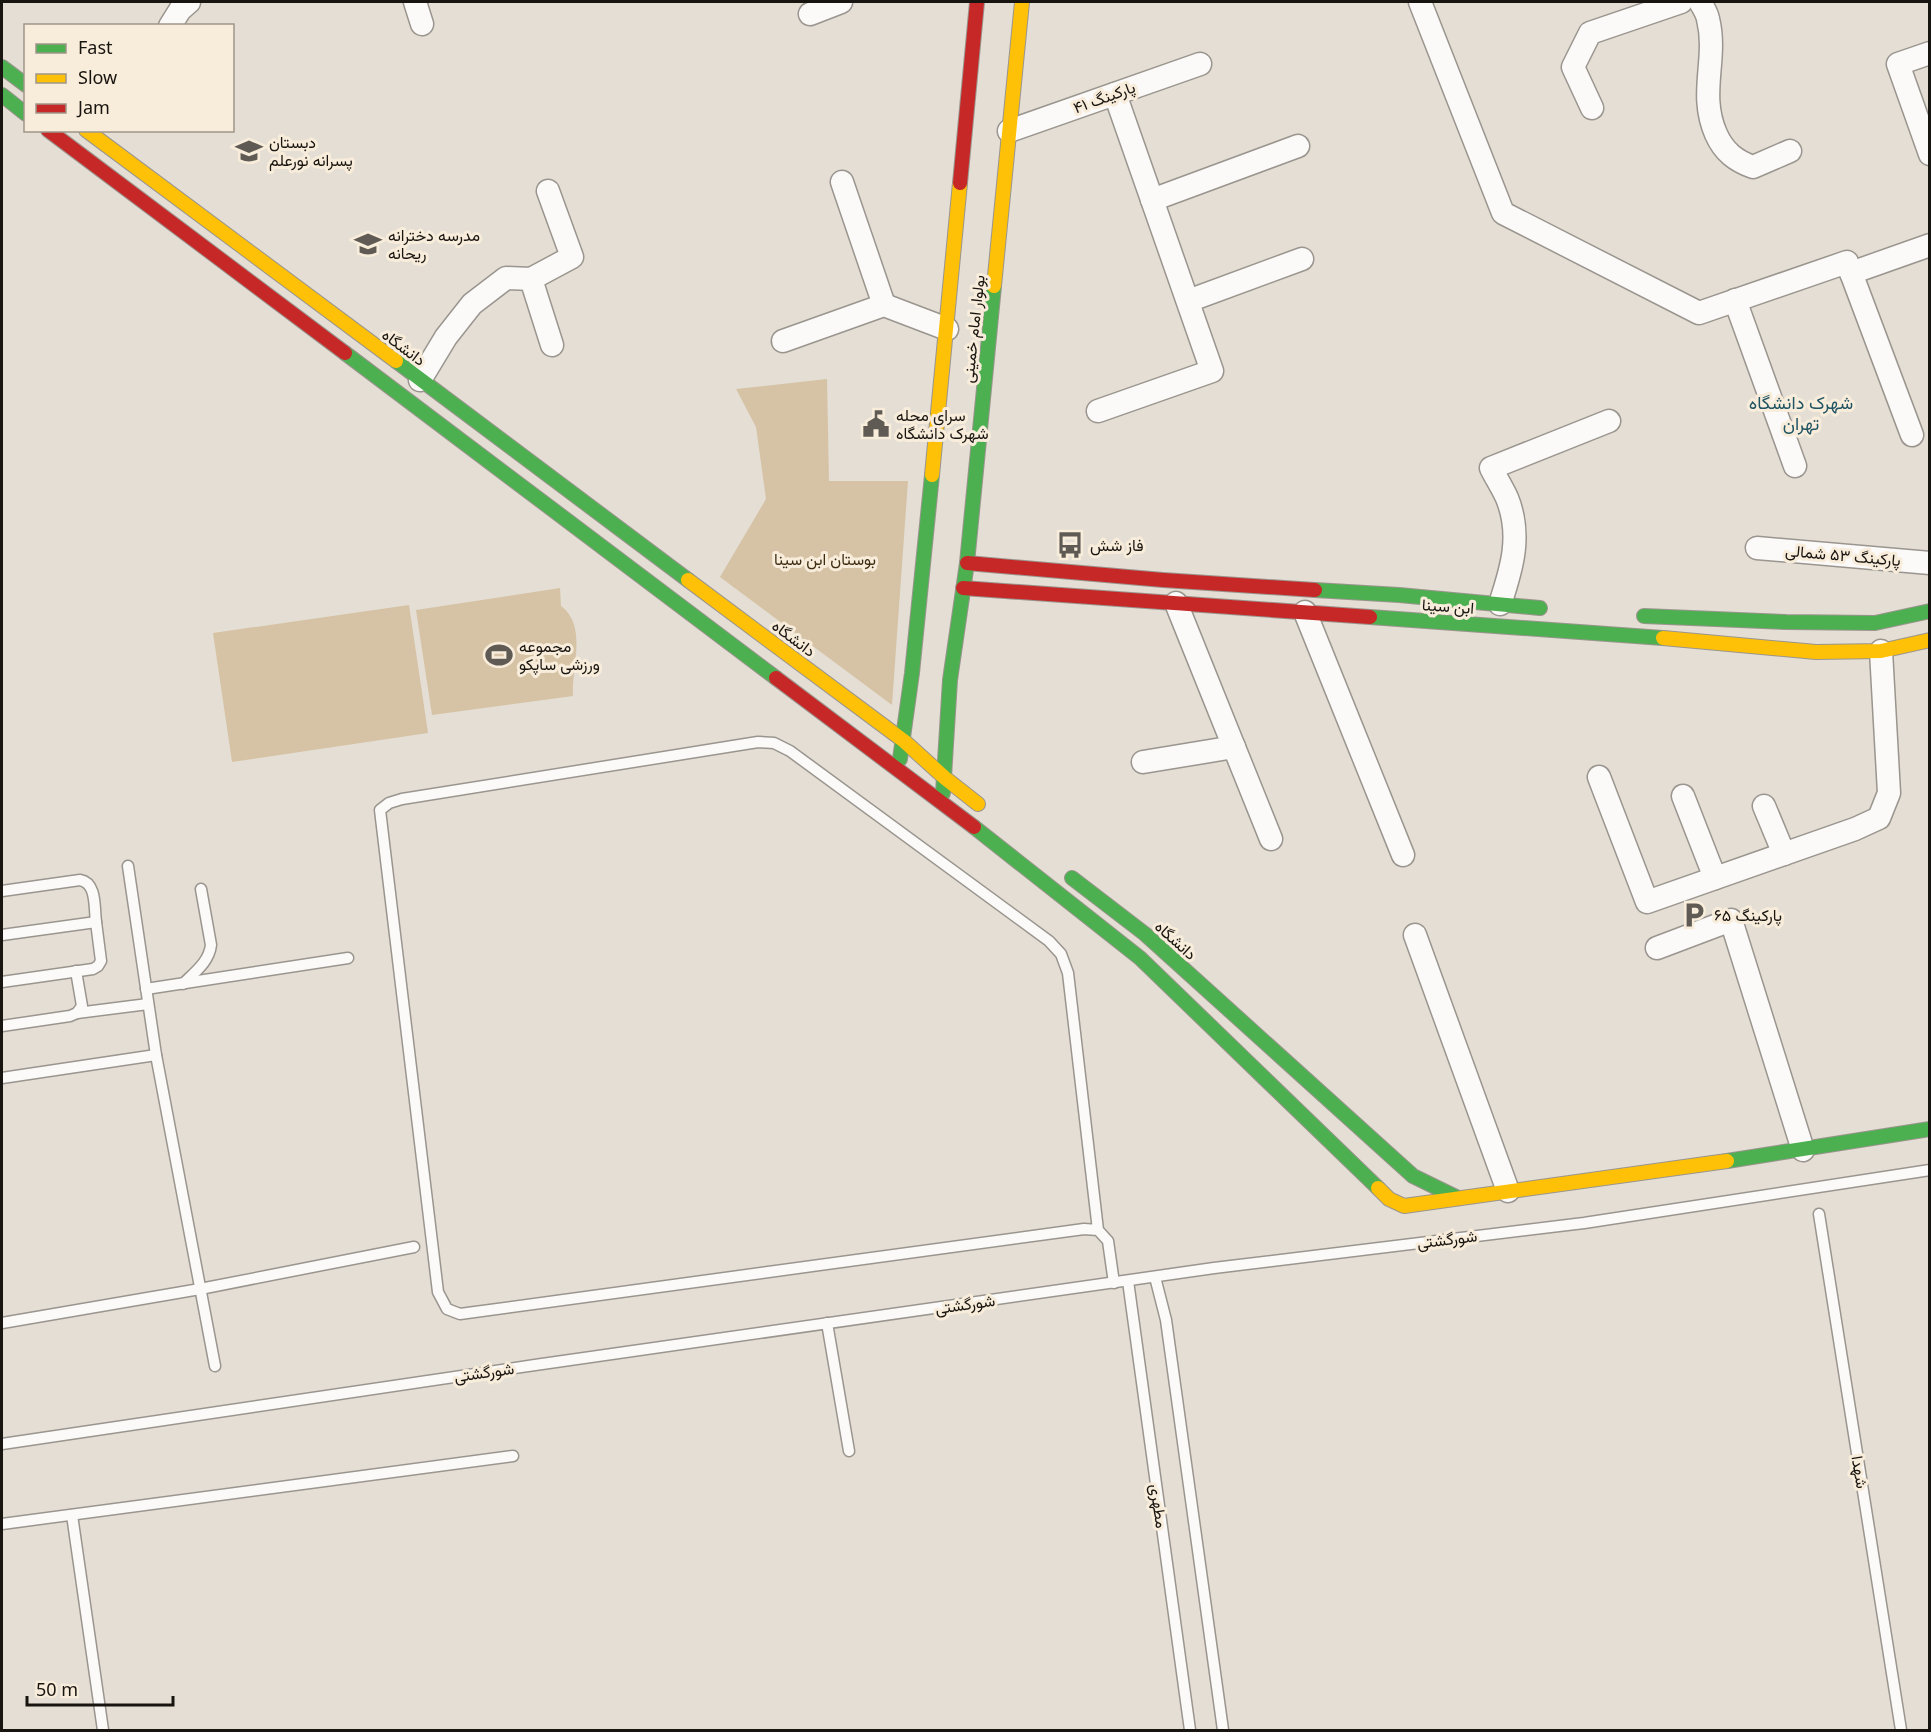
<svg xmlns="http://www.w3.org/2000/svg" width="1931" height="1732" font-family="'Noto Sans',Vazirmatn,sans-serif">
<rect width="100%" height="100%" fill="#e4ded4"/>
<!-- green -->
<g fill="#d6c3a5">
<path d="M827,379L829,481H908L892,705L720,577L766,499L756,427L736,389Z"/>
<path d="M560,588L561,606C588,626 571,668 573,696L432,715L416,610Z"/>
<path d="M409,605L428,733L232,762L213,633Z"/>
</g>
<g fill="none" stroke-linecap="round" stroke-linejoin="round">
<defs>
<g id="lane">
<path d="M128,866L156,1055L215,1366"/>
<path d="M2,891L80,880C97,883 94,907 96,922"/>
<path d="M2,935L96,922L101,961L98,966L93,969L2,982"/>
<path d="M76,971L82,1006L77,1013"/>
<path d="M183,984C195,972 209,962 211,945L201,889"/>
<path d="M146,989L348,958"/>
<path d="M2,1026L70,1016L77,1013L148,1004"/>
<path d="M2,1078L156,1055"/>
<path d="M1819,1214L1901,1730"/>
<path d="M1098,1230L1068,973L1061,954L1049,941L790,751L774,743L758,742L402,799L389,803L380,810L438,1292L447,1309L460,1314L1084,1229L1098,1230L1108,1241L1114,1283"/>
<path d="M1155,1277L1166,1320L1223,1730"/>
<path d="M1128,1281L1190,1730"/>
<path d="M2,1323L200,1289L414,1247"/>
<path d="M827,1323L849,1451"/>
<path d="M2,1444L535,1365L1214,1268L1584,1223L1930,1170"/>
<path d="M72,1515L103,1730"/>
<path d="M2,1524L513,1456"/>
</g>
<g id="street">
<path d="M415,2L422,24"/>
<path d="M1420,2L1503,213L1699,313L1847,262L1912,435"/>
<path d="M1700,2C1703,7 1707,13 1708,19C1718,59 1698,93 1716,134C1724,152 1736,161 1753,167L1790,151"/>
<path d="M810,14L841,2"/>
<path d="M170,26L180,10L189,2"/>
<path d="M1930,53L1898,64L1930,154"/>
<path d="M1592,108L1573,67L1590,33L1681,2"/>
<path d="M1009,131L1200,64"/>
<path d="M842,182L884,305"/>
<path d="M1152,200L1298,146"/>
<path d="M1851,273L1930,245"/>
<path d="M531,279L572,257L548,191"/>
<path d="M1735,300L1795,466"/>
<path d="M1188,301L1302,259"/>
<path d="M783,341L884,305L947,329"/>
<path d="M420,380L446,337L472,304L506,278L531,279L552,345"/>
<path d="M1098,411L1212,371L1115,94"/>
<path d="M1757,548L1930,563"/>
<path d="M1176,603L1271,839"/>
<path d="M1500,604C1512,568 1522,535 1507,498C1502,487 1496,478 1491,468L1609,421"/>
<path d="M1305,612L1403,855"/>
<path d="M1143,762L1234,747"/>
<path d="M1599,777L1647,902L1855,829L1879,818L1889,793L1881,651"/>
<path d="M1683,796L1715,878"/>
<path d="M1764,806L1784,854"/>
<path d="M1415,935L1508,1191"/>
<path d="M1657,948L1731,920L1803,1150"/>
</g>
<g id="fast">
<path d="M2,67L26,85"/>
<path d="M2,95L26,114"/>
<path d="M345,353L776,678"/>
<path d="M396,361L688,580"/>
<path d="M1315,590L1399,595L1540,608"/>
<path d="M1644,616L1786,622L1875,623L1930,611"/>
<path d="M1370,617L1663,638"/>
<path d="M900,759L912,673L932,475"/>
<path d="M943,793L950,680L967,563L994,286"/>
<path d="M974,827L1140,958L1378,1188"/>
<path d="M1072,878L1145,934L1413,1176L1458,1198"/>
<path d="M1727,1161L1930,1129"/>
</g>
<g id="slow">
<path d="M86,130L396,361"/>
<path d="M994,286L1022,2"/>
<path d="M932,475L960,183"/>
<path d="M688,580L904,741L945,778L978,804"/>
<path d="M1663,638L1816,652L1881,651L1930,640"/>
<path d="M1378,1188L1389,1199L1404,1206L1727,1161"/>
</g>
<g id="jam">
<path d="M48,130L345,353"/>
<path d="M960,183L977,2"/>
<path d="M967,563L1163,580L1315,590"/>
<path d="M963,588L1370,617"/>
<path d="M776,678L974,827"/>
</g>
</defs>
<!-- lane casing -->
<use href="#lane" stroke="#9a958e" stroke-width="13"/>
<!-- street casing -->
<use href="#street" stroke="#9a958e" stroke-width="25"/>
<!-- fast casing -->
<use href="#fast" stroke="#9a958e" stroke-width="16"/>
<!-- slow casing -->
<use href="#slow" stroke="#9a958e" stroke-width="16"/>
<!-- jam casing -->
<use href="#jam" stroke="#9a958e" stroke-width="16"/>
<!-- lane -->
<use href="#lane" stroke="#fbfaf9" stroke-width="10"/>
<!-- street -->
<use href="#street" stroke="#fbfaf9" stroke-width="22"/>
<!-- fast -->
<use href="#fast" stroke="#4caf50" stroke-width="14"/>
<!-- slow -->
<use href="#slow" stroke="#ffc107" stroke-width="14"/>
<!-- jam -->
<use href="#jam" stroke="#c62828" stroke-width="14"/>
</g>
<!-- icons -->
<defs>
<symbol id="school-bare" viewBox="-9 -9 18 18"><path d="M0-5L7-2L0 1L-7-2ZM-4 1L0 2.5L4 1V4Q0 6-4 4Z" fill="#5f5b54" stroke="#f8ecdb" stroke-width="2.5" paint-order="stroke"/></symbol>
<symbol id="civic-bare" viewBox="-9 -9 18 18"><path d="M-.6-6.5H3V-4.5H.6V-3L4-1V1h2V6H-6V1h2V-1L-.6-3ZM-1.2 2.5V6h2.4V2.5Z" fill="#5f5b54" stroke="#f8ecdb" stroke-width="2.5" paint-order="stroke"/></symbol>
<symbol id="bus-bare" viewBox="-9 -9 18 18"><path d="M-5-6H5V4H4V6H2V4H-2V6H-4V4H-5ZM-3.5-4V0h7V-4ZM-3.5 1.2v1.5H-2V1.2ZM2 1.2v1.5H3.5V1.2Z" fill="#5f5b54" stroke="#f8ecdb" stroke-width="2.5" paint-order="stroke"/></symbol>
<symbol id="stadium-bare" viewBox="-9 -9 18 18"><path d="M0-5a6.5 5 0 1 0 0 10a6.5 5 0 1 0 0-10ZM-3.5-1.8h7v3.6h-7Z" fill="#5f5b54" stroke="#f8ecdb" stroke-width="2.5" paint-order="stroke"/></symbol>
<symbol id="parking-bare" viewBox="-9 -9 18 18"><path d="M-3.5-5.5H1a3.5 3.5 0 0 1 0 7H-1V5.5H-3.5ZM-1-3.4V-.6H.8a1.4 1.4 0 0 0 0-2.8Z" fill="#5f5b54" stroke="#f8ecdb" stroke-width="2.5" paint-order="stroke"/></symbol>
</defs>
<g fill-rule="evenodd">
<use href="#school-bare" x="230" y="132" width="38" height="38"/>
<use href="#school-bare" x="349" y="225" width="38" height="38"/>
<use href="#civic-bare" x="857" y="405" width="38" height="38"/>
<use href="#bus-bare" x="1051" y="526" width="38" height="38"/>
<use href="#stadium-bare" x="480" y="636" width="38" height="38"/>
<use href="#parking-bare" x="1675" y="896" width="38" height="38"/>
</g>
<g text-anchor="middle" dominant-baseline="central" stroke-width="6" stroke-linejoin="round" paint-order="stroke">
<!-- street labels -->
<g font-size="16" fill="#18140f" stroke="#f8ecdb">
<text transform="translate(1104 97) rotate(-20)">پارکینگ ۴۱</text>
<text transform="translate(973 329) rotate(-84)">بولوار امام خمینی</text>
<text transform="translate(404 347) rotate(37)">دانشگاه</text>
<text transform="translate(1843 555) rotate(5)">پارکینگ ۵۳ شمالی</text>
<text transform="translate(1448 606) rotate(4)">ابن سینا</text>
<text transform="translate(794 638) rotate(37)">دانشگاه</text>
<text transform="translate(1176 940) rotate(42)">دانشگاه</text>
<text transform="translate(1447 1239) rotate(-7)">شورگشتی</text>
<text transform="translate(965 1304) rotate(-8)">شورگشتی</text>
<text transform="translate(484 1372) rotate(-8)">شورگشتی</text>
<text transform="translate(1860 1472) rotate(81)">شهدا</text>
<text transform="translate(1159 1506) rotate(82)">مطهری</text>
</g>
<!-- poi labels -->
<g font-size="16" fill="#18140f" stroke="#f8ecdb" text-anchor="start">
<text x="269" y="142">دبستان<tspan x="269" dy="18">پسرانه نورعلم</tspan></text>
<text x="388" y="235">مدرسه دخترانه<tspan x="388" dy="18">ریحانه</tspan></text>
<text x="896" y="415">سرای محله<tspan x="896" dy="18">شهرک دانشگاه</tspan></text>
<text x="1090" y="545">فاز شش</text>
<text x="519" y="646">مجموعه<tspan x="519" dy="18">ورزشی ساپکو</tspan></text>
<text x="1714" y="915">پارکینگ ۶۵</text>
</g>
<!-- park labels -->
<g font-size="16" fill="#3e2d11" stroke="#f8ecdb">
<text x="825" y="559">بوستان ابن سینا</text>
</g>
<!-- neighbourhood labels -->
<g font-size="18" fill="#215564" stroke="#f8ecdb">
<text x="1801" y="402">شهرک دانشگاه<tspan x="1801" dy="21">تهران</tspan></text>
</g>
</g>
<!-- border -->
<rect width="1931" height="1732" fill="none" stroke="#18140f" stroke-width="6"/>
<!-- legend -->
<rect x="24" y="24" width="210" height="108" fill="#f8ecdb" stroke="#9e9689" stroke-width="1.5"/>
<rect x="36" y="44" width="30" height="9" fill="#4caf50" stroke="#9e9689" stroke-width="1.5"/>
<text x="78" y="54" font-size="18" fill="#18140f">Fast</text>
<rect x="36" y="74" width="30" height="9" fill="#ffc107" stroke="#9e9689" stroke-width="1.5"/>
<text x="78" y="84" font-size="18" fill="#18140f">Slow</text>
<rect x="36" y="104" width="30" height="9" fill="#c62828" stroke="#9e9689" stroke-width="1.5"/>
<text x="78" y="114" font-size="18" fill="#18140f">Jam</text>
<!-- scale -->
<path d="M27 1696v9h146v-9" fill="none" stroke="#18140f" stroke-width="3"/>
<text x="36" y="1696" font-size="18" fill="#18140f" stroke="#f8ecdb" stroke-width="4.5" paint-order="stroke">50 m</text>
</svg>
